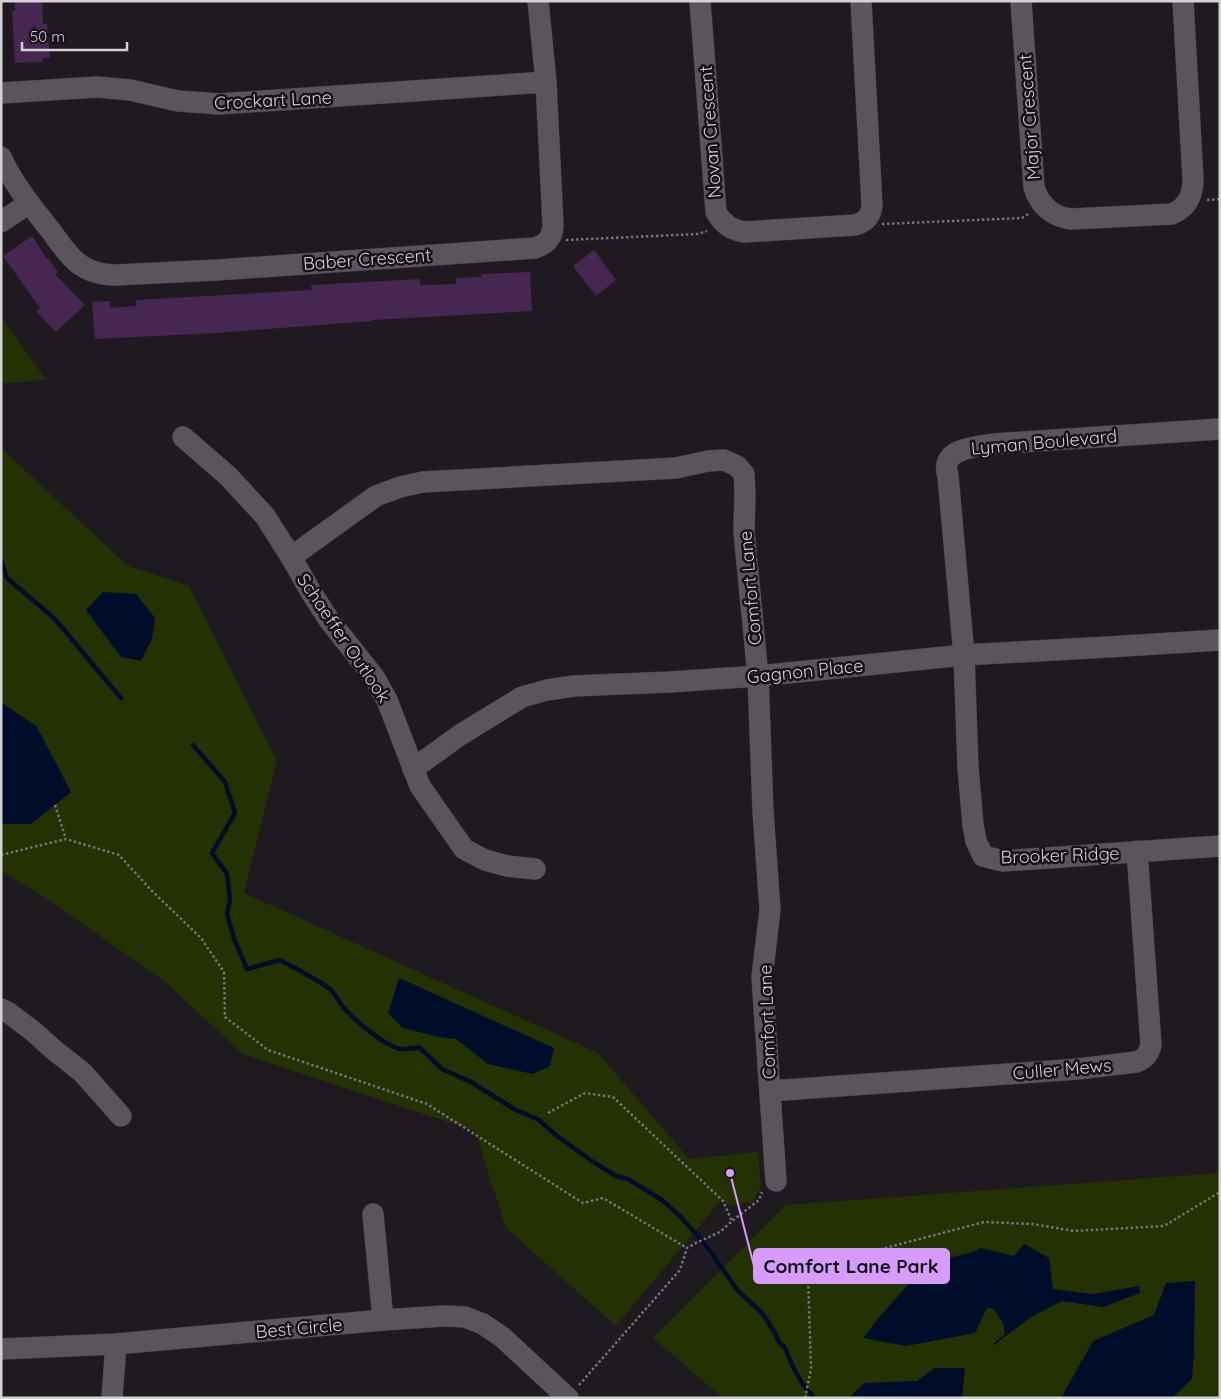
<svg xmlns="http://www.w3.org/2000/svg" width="1221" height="1399" font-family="Quicksand,sans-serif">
<rect width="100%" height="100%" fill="#1e1a20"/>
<!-- green -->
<g fill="#243102">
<path d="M1,316L46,380L1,383Z"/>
<path d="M1,448L128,566L189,586L277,761L244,893L598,1053L689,1159L758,1152L761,1187L753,1202L729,1206L722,1199L616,1326L506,1228L475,1131L243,1054L164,981L47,899L1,871Z"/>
<path d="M1220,1173V1398H723L653,1338L786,1205Z"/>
</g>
<!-- water -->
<g fill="#000d2a">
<path d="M103,592L136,594L155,618L152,639L141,661L121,657L86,610Z"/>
<path d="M1,702L37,727L71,792L31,824H1Z"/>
<path d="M399,978L554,1048L550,1066L533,1074L488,1064L456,1039L439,1037L403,1028L388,1013Z"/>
<path d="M1024,1244L1049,1258L1053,1289L1093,1294L1139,1286L1140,1293L1103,1307L1062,1301L1031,1317L994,1345L993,1344L1005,1334L1003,1323L994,1309L987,1308L975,1333L906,1346L863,1338L881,1315L907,1286L941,1260L969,1253L981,1248L1014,1256Z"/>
<path d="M1195,1281L1194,1352L1192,1379L1172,1398H1061L1093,1341L1154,1315L1166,1283Z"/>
<path d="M934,1368H965L962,1398H849L864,1383L917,1381Z"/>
</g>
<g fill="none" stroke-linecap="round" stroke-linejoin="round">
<!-- stream -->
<g stroke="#000d2a" stroke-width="4.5">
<path d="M1,560L7,578L54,618L121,698"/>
<path d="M193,745L225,782L235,813L212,853L227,874L230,900L227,913L234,939L247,969L280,960C297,969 315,978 330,989C336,994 339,1003 344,1008C355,1021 384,1045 400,1049C405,1050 414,1047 420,1048L442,1069L471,1082L514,1109L539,1120L557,1136L592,1161L616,1176L628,1179L662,1200L680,1216L705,1244L738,1291L763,1314L775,1333L779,1342L785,1348L793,1367L803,1385L814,1398"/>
</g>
</g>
<!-- building -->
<g fill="#452752">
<path d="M15,1H42L43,24H47L50,58H43V62L15,63L12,11H15Z"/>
<path d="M32,236L47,259L48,258L58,272L55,274L85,305L56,332L36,311L40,308L3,256Z"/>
<path d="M594,250L616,280L596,296L573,266Z"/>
<path d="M530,272L532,311L372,320V321L216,333L95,339L92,302L110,301V308L136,306V300L312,290L311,285L420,279V285L456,284V278L481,277V274Z"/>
</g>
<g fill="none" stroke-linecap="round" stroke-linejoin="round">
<defs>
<g id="minor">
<path d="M700,1L716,212C722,223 731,230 744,232L855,225C866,222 871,216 872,205L861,1"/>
<path d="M1021,1L1034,187C1039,205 1053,217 1071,219L1172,214C1188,207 1193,195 1193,179L1183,1"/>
<path d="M1,93L97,87L130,90L178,101L219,104L546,82"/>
<path d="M1,157C13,184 33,208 51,231C60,243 68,256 79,264C90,272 102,275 116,275L217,270L535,248C547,244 553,237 553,224L546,82L538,1"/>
<path d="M1,222L29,203"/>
<path d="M1220,429L993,444C975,447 939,448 948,476L964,655L968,768L973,825L976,841L983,856L1003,861L1220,846"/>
<path d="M183,437L228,476L265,516L291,557L311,592L329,620L374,677L387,700L420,786L464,849L485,860L507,866L535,869"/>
<path d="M291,557L376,496L400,487L423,482L676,468L708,461L724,460L737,466L744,474L745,494L744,532L758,676L763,811L770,910L762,977L776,1181"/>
<path d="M413,769L460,735L522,697L547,690L574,686L670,682L758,676L964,655L1108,647L1220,640"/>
<path d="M1,1009L9,1013L34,1032L54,1050L82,1072L121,1116"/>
<path d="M770,1091L1078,1069L1136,1062C1145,1059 1149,1054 1151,1045L1137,851"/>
<path d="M373,1214L383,1320"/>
<path d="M1,1349L116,1344L383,1320L444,1316L465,1317L483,1324L502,1337L568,1398"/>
<path d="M112,1398L116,1344"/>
</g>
</defs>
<!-- minor casing -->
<use href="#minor" stroke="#39373b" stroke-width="22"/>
<!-- path -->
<g stroke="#767277" stroke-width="2.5" stroke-dasharray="2.5 2.5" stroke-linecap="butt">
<path d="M1207,200L1220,199"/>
<path d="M882,224L1022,218L1028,214"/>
<path d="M566,240L698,234L707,231"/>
<path d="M55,805L66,839"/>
<path d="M1,855L66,839L119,855L152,891L201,938L224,972L225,1017L268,1050L427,1104L583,1203L603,1198L687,1248"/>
<path d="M548,1113L585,1093L613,1097L723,1201L732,1221"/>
<path d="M579,1385L680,1270L687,1248L696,1243L720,1232L732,1221L759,1200L762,1192"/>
<path d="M805,1398L811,1369L808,1275L874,1251L984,1222L1032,1224L1074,1231L1164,1226L1220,1192"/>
</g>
<!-- minor -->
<use href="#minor" stroke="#5a555c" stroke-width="21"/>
</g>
<g text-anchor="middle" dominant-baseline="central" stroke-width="5" stroke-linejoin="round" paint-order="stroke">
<!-- street labels -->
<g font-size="18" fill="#d4d1d5" stroke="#151117">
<text transform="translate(273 100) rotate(-3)">Crockart Lane</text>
<text transform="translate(1029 117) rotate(-94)">Major Crescent</text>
<text transform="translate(710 132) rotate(-94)">Novan Crescent</text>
<text transform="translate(367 259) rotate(-4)">Baber Crescent</text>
<text transform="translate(1044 442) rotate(-5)">Lyman Boulevard</text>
<text transform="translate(750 588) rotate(-95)">Comfort Lane</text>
<text transform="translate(344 638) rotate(56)">Schaeffer Outlook</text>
<text transform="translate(805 671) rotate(-6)">Gagnon Place</text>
<text transform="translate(1060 855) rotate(-2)">Brooker Ridge</text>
<text transform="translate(767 1022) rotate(-92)">Comfort Lane</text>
<text transform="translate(1062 1069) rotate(-5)">Culler Mews</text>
<text transform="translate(299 1328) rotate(-5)">Best Circle</text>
</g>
</g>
<!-- callouts -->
<path fill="none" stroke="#d59cfb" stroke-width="2" d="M730 1173L754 1266"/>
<circle fill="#d59cfb" stroke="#151117" stroke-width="2" cx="730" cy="1173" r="5"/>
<rect fill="#d59cfb" stroke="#d59cfb" stroke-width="2" x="754" y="1249" width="195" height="34" rx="5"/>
<g font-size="19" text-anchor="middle" font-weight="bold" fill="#111">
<text x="851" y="1273">Comfort Lane Park</text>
</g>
<!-- border -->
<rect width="1221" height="1399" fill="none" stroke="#d4d1d5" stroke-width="5"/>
<!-- scale -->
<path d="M22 42v8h105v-8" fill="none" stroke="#d4d1d5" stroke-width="2.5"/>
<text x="30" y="42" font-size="15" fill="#d4d1d5" stroke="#151117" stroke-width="4" paint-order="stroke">50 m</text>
</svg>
